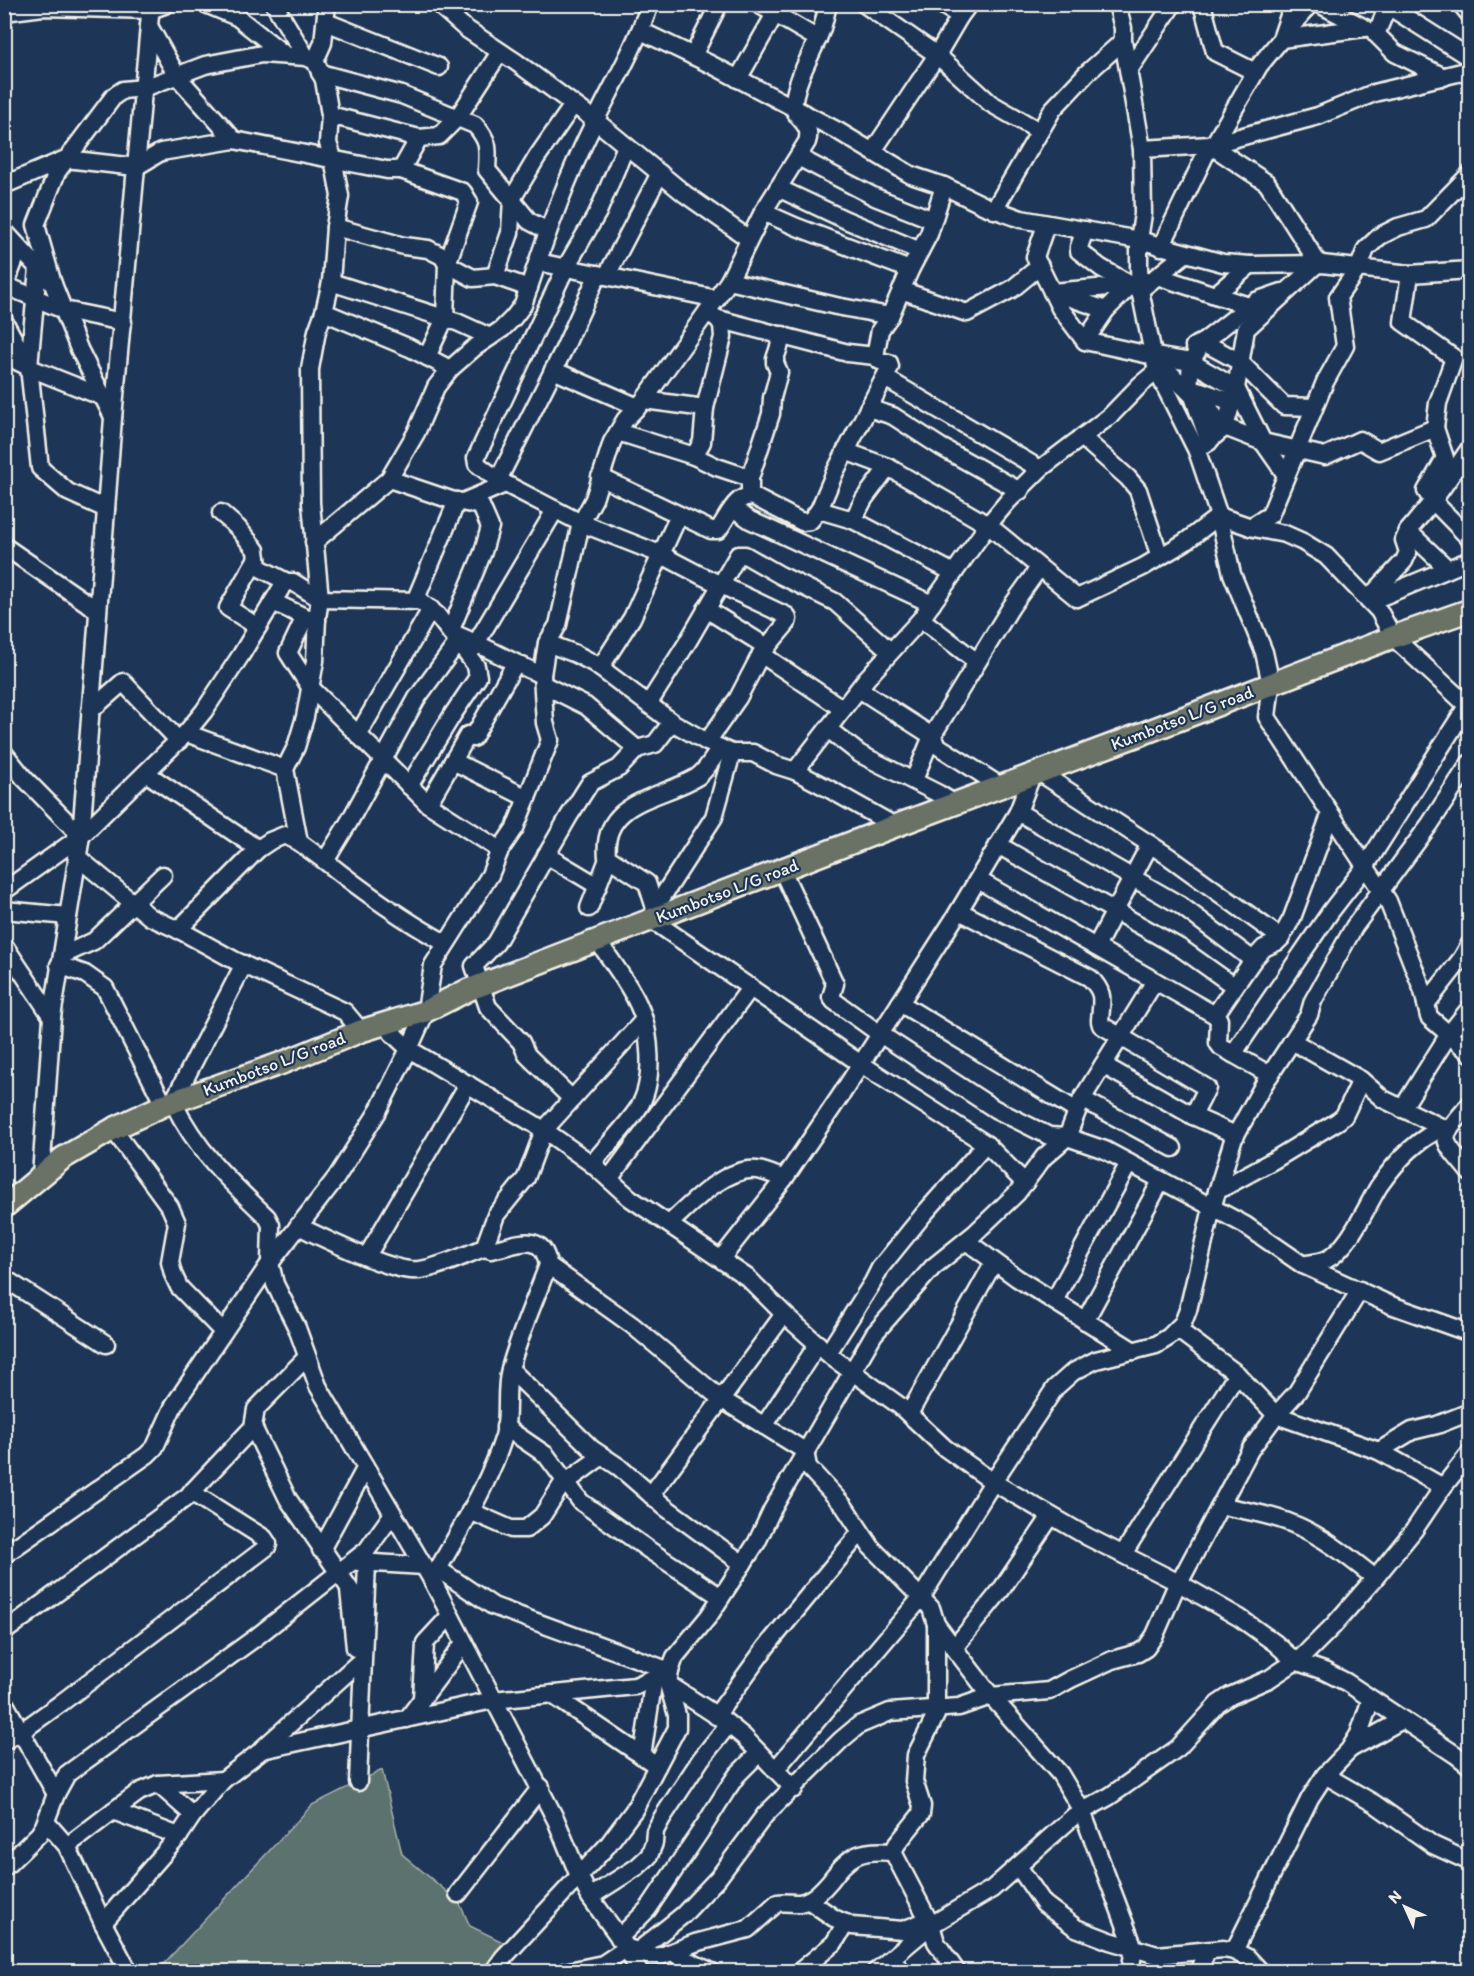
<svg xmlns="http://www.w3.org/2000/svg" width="1474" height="1976" font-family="Itim,sans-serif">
<rect width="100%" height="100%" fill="#1d3557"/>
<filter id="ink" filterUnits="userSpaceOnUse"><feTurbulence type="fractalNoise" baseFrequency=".0167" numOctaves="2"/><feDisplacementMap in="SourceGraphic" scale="12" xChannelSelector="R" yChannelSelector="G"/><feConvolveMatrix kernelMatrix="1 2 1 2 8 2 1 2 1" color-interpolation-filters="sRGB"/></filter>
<g filter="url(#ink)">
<!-- green -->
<path fill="#5b726e" stroke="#a8b2ab" stroke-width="1.5" d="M382,1770L402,1854L459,1902L470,1926L513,1947L494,1971L156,1972L312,1805Z"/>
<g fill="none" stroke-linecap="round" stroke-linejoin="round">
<defs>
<g id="minor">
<path d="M206,4L237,17L284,54"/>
<path d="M274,4L306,57L315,61L324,80L330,115L328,143L333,158L340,196L335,227L331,282L324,312L317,331L310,369L311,503L320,599L317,618L315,661L305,717L296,747L285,769L299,842"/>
<path d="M438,4L465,28L516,62L596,121L685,194L749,239"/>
<path d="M758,4L818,39"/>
<path d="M828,4C826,13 824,23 821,31C812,54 797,77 794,101C791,120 814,121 807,142L763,212L729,281L644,400L625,420L612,442L594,499L581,523L558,625L547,643L542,675L545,723L550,740L515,828L500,850L490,875L433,965L426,1011L409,1049L544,1130L592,1164L630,1198L748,1278L784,1314L833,1358L900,1406L945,1448L993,1482L1088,1537L1179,1583L1240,1618L1275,1643L1295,1661L1324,1671L1346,1682L1456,1755L1470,1766"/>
<path d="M864,4L937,55L990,103L1039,131"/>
<path d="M941,4L960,16"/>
<path d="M1117,4L1123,28V41L1142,149L1143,214L1139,240V267L1140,290L1151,344L1157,371L1197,451L1219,516L1232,574L1264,652L1271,684L1267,717L1388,901L1423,991L1429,1017L1470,1053"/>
<path d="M1202,4L1215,52L1255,72"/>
<path d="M1293,4L1281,39L1364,28"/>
<path d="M1319,4L1365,28"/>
<path d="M1385,4L1470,58"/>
<path d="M1461,4L1470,15"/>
<path d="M1388,6L1376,34L1395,53L1444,77"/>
<path d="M4,12L43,7L150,10L167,4"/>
<path d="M326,22L439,67"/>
<path d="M641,31L712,65L838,131L911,175L944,186L985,206L1021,219L1139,240L1223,263L1250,265L1322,264L1410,274L1470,270"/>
<path d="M693,56L719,4"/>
<path d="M315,61L323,43L327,4"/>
<path d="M1129,70L1173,4"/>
<path d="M320,73L402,95L475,125C490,142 488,149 487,170L529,221L548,231"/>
<path d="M738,79L775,14"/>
<path d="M330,115L419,138"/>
<path d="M234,140L387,170H401"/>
<path d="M1214,144L1259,66L1310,4"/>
<path d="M626,146L598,212L566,267L476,458L477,464L498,480L581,523L660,554L700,575L787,616L788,619L787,623L761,654L738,698L707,742"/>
<path d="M1142,149L1210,145L1318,116L1374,93L1470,70"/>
<path d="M873,151L937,55L960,16L969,4"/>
<path d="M798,157L875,197L933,220"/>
<path d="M4,185L66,159L136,167L161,152L234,140L177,76L149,26"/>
<path d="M778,188L846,220L920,251"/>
<path d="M994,210L1053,109L1087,73L1123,41"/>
<path d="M763,212L797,227L910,270"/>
<path d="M1046,225L1035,257L1060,308L1085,341L1154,356L1191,362L1236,388L1263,442L1325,456L1360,440L1379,451L1435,428L1445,458L1426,491L1433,501L1470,539"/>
<path d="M335,227L404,246L428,249L442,256L447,264L473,278L495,276L529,288"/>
<path d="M1085,230L1079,247V251L1101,268L1140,290L1185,254"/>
<path d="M4,231L53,284L79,349L113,417"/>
<path d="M1161,247L1210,145L1267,183L1318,263L1246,329L1236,388L1225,427"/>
<path d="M538,262L717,299"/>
<path d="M1250,265L1215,295L1249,306L1251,313"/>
<path d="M1410,274L1403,322L1454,358L1438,403L1435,428"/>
<path d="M607,275L660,173"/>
<path d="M495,276L510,233L512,199L537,157L573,105"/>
<path d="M1157,276L1215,295"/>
<path d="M729,281L836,306L890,316"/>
<path d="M331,282L457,322L490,337"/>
<path d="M53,284L36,225L57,172L114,96L123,90L144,88L205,65L262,54L306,57"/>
<path d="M4,285L64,310L123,322"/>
<path d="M4,288L19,249"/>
<path d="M901,290L967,313L1012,289L1040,266"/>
<path d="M1052,292L1131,285L1106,310L1085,341"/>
<path d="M1059,294L1106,310"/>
<path d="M324,312L410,348L450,369"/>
<path d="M708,313L718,319L722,325L723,337L705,408L702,442L694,456L717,467L750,478"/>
<path d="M718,319L848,353L875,356"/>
<path d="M4,321L29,367L38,268"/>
<path d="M1194,346L1203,342L1256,301L1282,292"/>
<path d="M4,355L35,370L103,397"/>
<path d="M427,357L445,318L447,264L469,202L463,192L401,170L419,138L439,136L458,117L500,52"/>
<path d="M1156,359L1193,396L1209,442"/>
<path d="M29,367L40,468L68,492L106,509"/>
<path d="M553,370L638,407"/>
<path d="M885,378L1040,469"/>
<path d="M1183,386L1204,392L1232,402"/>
<path d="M1189,388L1191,362L1203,342L1240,362L1284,406L1314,407"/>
<path d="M1200,391L1222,430"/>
<path d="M644,400L705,408"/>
<path d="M868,408L893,416L941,447L1020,491"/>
<path d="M618,432L694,456"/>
<path d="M1083,438L1128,478L1138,490L1160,557"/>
<path d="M845,451L888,467L988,525L1077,598L1143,567L1185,542L1219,516L1254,528L1285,534L1303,542L1326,556L1379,611L1393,637L1470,708"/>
<path d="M1197,451L1225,427L1263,442L1286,475"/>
<path d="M600,477L711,530H718C728,518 735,493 754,497L802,522L810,521L819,510L835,472L890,367L889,363L880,361L875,356L880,330L890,316L910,270L929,234L944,186"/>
<path d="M389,479L451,500L481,506L490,527L483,552L450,632C482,644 510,662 542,675"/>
<path d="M498,480L564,349L598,274"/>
<path d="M750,489V478L771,414L772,398L779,372L775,363V359L783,335"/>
<path d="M463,502L505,484"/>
<path d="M733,508L750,520L932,604"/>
<path d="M819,510L853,520L954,573"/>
<path d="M221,513L238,528L256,550L258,567L287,582"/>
<path d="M853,520L864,499L888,467"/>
<path d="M1250,527L1270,515L1325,382L1345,346L1338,297L1359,267L1366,249L1380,236L1398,227L1426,219L1470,174"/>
<path d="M1408,531L1448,569"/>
<path d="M314,542L389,479L416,433L436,387L450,369L474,348L502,329L513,318L523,305C541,251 559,197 583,146C605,98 633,54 650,4"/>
<path d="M4,546L97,610"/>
<path d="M257,558L228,608L258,627"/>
<path d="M1373,594L1383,596L1470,560"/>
<path d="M1368,599L1404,561L1408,552L1404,540L1408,531L1433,501L1470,448"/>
<path d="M415,601L457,501"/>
<path d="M273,602L305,617"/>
<path d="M706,609L767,647"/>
<path d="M921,619L977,662"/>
<path d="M317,620L305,617L288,653L310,687L428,804L500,850"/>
<path d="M547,643L576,654L595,664L672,722L707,742L732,753H753L776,765L795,771L831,790L895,826"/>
<path d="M472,650L555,510"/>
<path d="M761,654L843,709"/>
<path d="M600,668L632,618L679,515"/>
<path d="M544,685L586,706L637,749"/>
<path d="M859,689L932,736L938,746L1002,787"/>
<path d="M649,703L687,643L738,555H745L780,575L835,602L890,651"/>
<path d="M90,711L123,682L179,741"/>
<path d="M828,729L860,754L939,794L955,804"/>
<path d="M186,733L285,769"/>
<path d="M358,735L431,609"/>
<path d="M4,753L24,778L81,836"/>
<path d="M732,753L714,817L655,908L652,920L861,1064L986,1144L1025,1183"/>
<path d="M453,761L468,735L473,738L515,664"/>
<path d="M795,771L867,678L921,619L988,525L1008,501L1040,469L1111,415L1140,385L1157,371"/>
<path d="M1039,772L1168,856L1281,938"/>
<path d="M146,773L258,849"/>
<path d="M914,780L932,736L1011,607L1039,568"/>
<path d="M428,804L453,761L527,798"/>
<path d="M1018,812L1180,905L1253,960"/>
<path d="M998,845L1182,949L1234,986"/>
<path d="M546,855L598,886"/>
<path d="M76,856L150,917L183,932L234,960L345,1012L361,1031"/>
<path d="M325,861C365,893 400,918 445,943"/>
<path d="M782,870L835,984L831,997L834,1001L880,1034L995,1109L1049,1136L1067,1137L1105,1150L1245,1225L1303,1265L1391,1305L1470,1333"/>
<path d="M978,880L1215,1015L1219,1020L1218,1043L1221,1047L1270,1075"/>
<path d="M4,891L81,836L186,733L204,711L241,655L283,585L287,582H293L320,599L420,601L437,615L476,666L478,677L453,714L409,786"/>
<path d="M589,908L608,859"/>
<path d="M655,908L647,883L607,857C601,800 661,799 697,777C706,771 714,757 720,748"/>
<path d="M4,910L68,916"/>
<path d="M959,911L1090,978C1106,994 1101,1001 1100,1021L1101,1025L1207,1088L1193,1116L1236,1135"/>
<path d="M178,930L258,849L270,841L285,835L299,842L325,861L349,822L417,698L458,642"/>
<path d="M4,945L52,1017"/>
<path d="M1096,947L1150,844"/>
<path d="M63,955L94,941L163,875"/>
<path d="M244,964L173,1102C196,1150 229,1181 267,1217L271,1225L270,1263L275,1284L297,1328L318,1386L432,1580L556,1820L579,1876L590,1897L627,1948L639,1972"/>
<path d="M59,965L85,974L105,988L164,1105"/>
<path d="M900,1003L1077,1111"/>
<path d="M1426,1004L1462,958L1470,944"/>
<path d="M1215,1015L1253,960L1264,948L1277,942L1281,938L1292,918L1330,815"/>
<path d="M1292,1041L1361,1080L1383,1099L1443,1128L1446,1132"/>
<path d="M1233,1054L1331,911L1365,867L1467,706"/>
<path d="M1103,1065L1193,1116"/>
<path d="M572,1099L527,1055L521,1042L488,1007L474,966L496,943L569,816L590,783L619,768L637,749L655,744L672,722"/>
<path d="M1082,1099L1173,1148"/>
<path d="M1470,1104C1438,1142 1439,1135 1470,1173"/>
<path d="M1402,1109L1449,1034L1470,1008"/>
<path d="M113,1129L170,1207L177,1223L170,1262L173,1274L179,1287L223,1332"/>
<path d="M592,1164C607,1145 626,1127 639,1107C655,1081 651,1030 638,1004C628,982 611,961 598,941"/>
<path d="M41,1176L52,1017L81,836L113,418L151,4"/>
<path d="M609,1179L751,987"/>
<path d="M1217,1191L1274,1160L1338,1121L1344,1116L1361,1080"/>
<path d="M669,1224C690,1205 726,1166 757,1170C766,1171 776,1176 784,1179"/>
<path d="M298,1226C324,1238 394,1274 419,1270C438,1268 465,1255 484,1248L491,1250C516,1245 543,1230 548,1265C536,1298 519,1335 510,1369C504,1392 510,1414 504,1436C489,1485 456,1536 432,1580"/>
<path d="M966,1241L1017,1278L1134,1351"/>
<path d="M484,1248L496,1215L526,1178L544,1130L643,1021"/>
<path d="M367,1256L468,1084"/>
<path d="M721,1259L784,1179L841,1095L954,919L1018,812L1032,775"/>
<path d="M548,1265L632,1325L721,1399L805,1451L808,1467L844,1506L871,1547L931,1608L936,1624L954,1648L991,1696L1060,1774L1082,1811L1134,1948L1131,1966L1127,1972"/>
<path d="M1303,1265C1310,1263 1319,1263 1326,1260C1349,1249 1366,1207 1379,1186C1395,1163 1417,1139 1443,1128"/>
<path d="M4,1278L106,1344"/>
<path d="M1054,1301L1129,1163"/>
<path d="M1085,1321L1161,1181"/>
<path d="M1177,1329L1237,1374L1276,1415L1379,1451L1443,1487"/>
<path d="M828,1353L873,1282L880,1268L923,1215L986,1144"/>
<path d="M510,1369L592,1449L619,1467L665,1507L743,1564"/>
<path d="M909,1414L994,1262"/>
<path d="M764,1426L818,1344"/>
<path d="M253,1427L288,1499L365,1611"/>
<path d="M505,1427L546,1455L581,1502L649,1550L721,1597"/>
<path d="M1379,1451L1412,1431L1437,1425L1470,1412"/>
<path d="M651,1495L784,1314"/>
<path d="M1220,1505C1244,1511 1271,1514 1293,1524C1323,1536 1350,1558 1375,1578"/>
<path d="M470,1511L511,1529H526L542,1516L561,1486L602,1456"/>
<path d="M321,1550L365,1469"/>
<path d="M1123,1554L1237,1374"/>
<path d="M4,1555L147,1455L155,1447L174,1405L270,1263L336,1178L377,1113L409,1049L392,1033L396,1021"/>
<path d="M358,1562L424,1566"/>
<path d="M438,1569L493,1606L670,1671"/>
<path d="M1179,1583L1250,1450L1276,1415L1297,1392L1360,1290"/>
<path d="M349,1590L355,1648"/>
<path d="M936,1624V1715L916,1755L914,1781L922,1806L921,1814L897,1844L893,1852L931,1925L936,1942L957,1972"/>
<path d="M4,1632L188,1496L253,1427L256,1409L307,1357"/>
<path d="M954,1648L1001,1590L1051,1516"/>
<path d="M668,1684L722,1719L744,1737L794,1789"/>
<path d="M551,1694L657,1766"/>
<path d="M422,1699L425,1643L450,1616"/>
<path d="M4,1702L56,1794"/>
<path d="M716,1716L766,1647L860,1533"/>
<path d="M407,1719L464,1643"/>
<path d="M4,1741L22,1731L61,1703L267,1547L268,1544L264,1538L191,1492"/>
<path d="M262,1749L357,1664"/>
<path d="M1350,1749L1402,1720"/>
<path d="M642,1756L654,1678"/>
<path d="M775,1770L921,1598L993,1482L1055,1388L1073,1372L1096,1360L1156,1345L1169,1337L1183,1323L1188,1310L1212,1208L1233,1140L1264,1084L1309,1015L1313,1001L1354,927L1430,824L1470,763"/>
<path d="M1325,1775L1375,1804L1433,1845L1470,1862"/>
<path d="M223,1780L262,1750L493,1700L635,1686L670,1671"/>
<path d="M358,1782L367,1563"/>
<path d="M158,1784L223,1780L193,1815"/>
<path d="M113,1811L139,1792L158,1784L193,1815L179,1836"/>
<path d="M46,1822L67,1846L103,1923L129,1972"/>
<path d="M67,1846L113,1811L179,1836L103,1923"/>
<path d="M1018,1866L1044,1904L1076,1928L1110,1941L1157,1955L1223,1949L1234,1951L1248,1958L1261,1972"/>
<path d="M4,1868L39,1834L44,1826L56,1794L67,1774L255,1638L367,1550L392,1515"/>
<path d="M458,1894L541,1787"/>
<path d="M590,1897L637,1867L649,1856L654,1843L655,1831L662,1818L701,1759L728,1725"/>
<path d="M808,1900L834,1918L852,1926L903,1930L928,1920"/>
<path d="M619,1938L648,1909L706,1823L726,1791L737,1775L759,1753"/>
<path d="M638,1951L651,1957L661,1956L695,1943L748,1929L777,1903C789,1901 799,1906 809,1900C818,1895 824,1888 830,1881C849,1855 860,1849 893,1852"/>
<path d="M1234,1951L1310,1798L1325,1775L1349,1750L1359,1734L1371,1699"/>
<path d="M678,1956L712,1972"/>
<path d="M891,1959L903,1972"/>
<path d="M493,1972L503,1958L607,1846L634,1810L677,1728V1715L668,1684L670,1671L675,1657L709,1616L757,1542L772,1510L874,1334L933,1267L974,1234L1017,1193L1044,1157L1067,1137L1082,1099L1155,981"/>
<path d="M564,1972L603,1964L627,1948L638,1951L683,1915L718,1878L765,1815L841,1740L859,1725L890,1712L959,1707L991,1696L1049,1691L1071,1679L1112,1660L1138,1653L1146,1648L1155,1635L1178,1582"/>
<path d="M799,1972L834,1943L846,1923"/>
<path d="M875,1972L931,1925L992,1889L1074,1816L1110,1796L1178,1748L1218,1704L1230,1696L1269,1679L1302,1657L1333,1626L1375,1578L1414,1530L1443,1487L1470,1453"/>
<path d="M1198,1972L1207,1951"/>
</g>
<path id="major" d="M4,1207L63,1158L113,1129L164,1105L282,1063L361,1031L426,1011L468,990L895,826L1144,733L1393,637L1470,610"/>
</defs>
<!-- minor casing -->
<use href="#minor" stroke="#f4f1e8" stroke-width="21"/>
<!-- major casing -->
<use href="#major" stroke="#f4f1e8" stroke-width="26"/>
<!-- minor -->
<use href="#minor" stroke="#1d3557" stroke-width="16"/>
<!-- major -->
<use href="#major" stroke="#6a7165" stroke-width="21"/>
</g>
</g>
<g text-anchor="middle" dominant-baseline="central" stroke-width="4.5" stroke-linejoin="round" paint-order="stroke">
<!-- street labels -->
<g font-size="18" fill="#f4f1e8" stroke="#1d3557">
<text transform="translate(1182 718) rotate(-21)">Kumbotso L/G road</text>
<text transform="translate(727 891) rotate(-21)">Kumbotso L/G road</text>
<text transform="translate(274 1064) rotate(-21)">Kumbotso L/G road</text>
</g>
</g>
<!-- margin -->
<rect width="1474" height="1976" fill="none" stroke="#1d3557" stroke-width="24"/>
<rect x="12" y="12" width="1450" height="1952" fill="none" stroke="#f4f1e8" stroke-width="2" filter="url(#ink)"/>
<!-- north arrow -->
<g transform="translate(1405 1907) rotate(315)" stroke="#1d3557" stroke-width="4.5" paint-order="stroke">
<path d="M0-4.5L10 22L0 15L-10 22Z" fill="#f4f1e8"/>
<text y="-9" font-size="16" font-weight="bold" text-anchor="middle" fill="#f4f1e8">N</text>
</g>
</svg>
